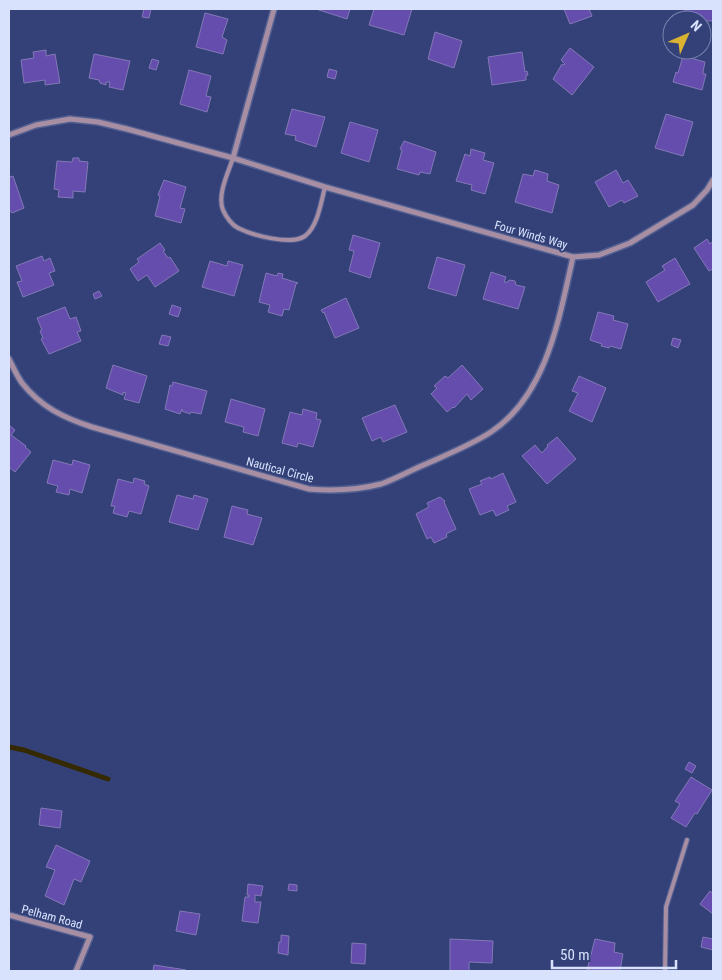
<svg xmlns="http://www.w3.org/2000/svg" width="722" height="980" font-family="'Roboto Condensed',sans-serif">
<rect width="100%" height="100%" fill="#334178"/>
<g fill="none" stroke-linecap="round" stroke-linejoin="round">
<!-- stream -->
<path stroke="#352900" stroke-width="5" d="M9,747L24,750L108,779"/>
</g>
<!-- building -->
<g fill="#654dae" stroke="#8378b7">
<path d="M144,9H151L149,18L142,17Z"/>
<path d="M316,9H350L347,19Z"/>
<path d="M374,9H412L404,35L369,25Z"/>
<path d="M564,9H589L592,16L570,24Z"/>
<path d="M685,9H713V21L685,20Z"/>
<path d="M205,13L228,19L222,37L227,40L223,54L196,47Z"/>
<path d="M435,32L462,41L454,68L428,59Z"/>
<path d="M570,48L594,67L572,95L553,79L562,64L564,65L565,64L561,60Z"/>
<path d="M46,50V56L55,54L60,83L45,85V80L24,83L21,60L34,58L33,52Z"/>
<path d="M522,52L525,72L527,71L528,75H526V80L492,85L488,57Z"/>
<path d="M94,54L130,61L123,90L109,87L110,82H106V85L100,83L99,80L89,78Z"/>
<path d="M683,56L705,62L703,72V74H706L702,90L673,82L676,72L678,73Z"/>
<path d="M152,59L159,61L156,70L149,68Z"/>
<path d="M329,69L337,71L335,79L327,77Z"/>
<path d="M189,70L211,76L206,96L211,97L207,112L180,104Z"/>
<path d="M292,109L325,117L316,147L295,140L296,136L285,134Z"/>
<path d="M666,114L693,122L683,156L655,148Z"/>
<path d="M350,122L378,130L369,162L341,153Z"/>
<path d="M404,141L436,152L430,174L420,172L419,175L397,169L402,150L400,149Z"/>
<path d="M471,149L485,153L483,160L494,163L485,194L471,190L472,185L456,181L465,154L470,156Z"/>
<path d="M73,158H79V161L88,162L85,192L73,191V198L58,197L59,190L54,189L57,161L72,162Z"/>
<path d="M535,170L548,174L547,181L559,185L552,213L515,202L523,174L533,176Z"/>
<path d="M616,170L623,183L628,180L638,196L624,203L622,200L609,207L595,182Z"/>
<path d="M9,175L10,177L13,176L24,208L12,213L10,210H9Z"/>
<path d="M164,180L186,187L180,208L185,209L181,223L155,216L160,196L158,195Z"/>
<path d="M353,235L380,243L370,278L349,271L354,251L349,250Z"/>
<path d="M707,239L710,244L713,241V269L709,271L694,248Z"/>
<path d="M160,243L165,250L163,251L168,258L170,257L179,271L155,287L147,275L138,281L130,269L139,262L137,259Z"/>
<path d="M42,256L44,261L50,258L55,271L49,273L54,285L23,297L17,282L22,281L16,266Z"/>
<path d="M437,257L465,265L456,296L428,288Z"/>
<path d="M675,258L690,284L658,302L646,282L665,270L662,266Z"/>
<path d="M210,261L227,266L228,261L243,265L234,296L202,287Z"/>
<path d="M491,272L506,277L504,282H508L509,280L515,281L516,285L525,287L518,309L483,299Z"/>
<path d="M266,273L277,276L278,273L283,274L282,278L298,283L296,284L289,310L284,309L282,316L268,312L270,305L259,302Z"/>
<path d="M99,291L102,296L95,299L93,294Z"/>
<path d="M346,298L359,328L335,338L324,312L323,313L321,310Z"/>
<path d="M172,305L181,308L178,317L169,314Z"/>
<path d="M65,307L70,319L76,317L81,331L77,332L81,341L49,354L41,339L43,338L40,331L42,330L37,318Z"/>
<path d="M598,312L614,316L613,320L628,324L621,349L610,346L609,348L601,346L602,344L590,340Z"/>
<path d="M162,335L171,337L168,346L159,344Z"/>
<path d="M673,338L681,340L678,348L671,345Z"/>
<path d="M113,365L147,376L139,403L124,399L126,393L123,392V395L106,388Z"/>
<path d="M462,365L483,389L471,400L467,394L454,408L453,407L447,412L431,394L437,388L434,386L445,376L448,378Z"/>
<path d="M579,376L606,388L592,422L569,411L578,393L572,391Z"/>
<path d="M173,382L207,391L201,414L191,412L190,414L182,411V409L180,414L165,409L170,385L172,386Z"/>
<path d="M231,399L265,409L258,436L243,432L244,427L225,422Z"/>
<path d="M395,405L407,432L383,442L381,437L372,441L362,418Z"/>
<path d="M303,409L317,413L316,419L321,420L313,447L298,443L297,447L282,443L290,412L302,415Z"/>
<path d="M9,425L15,430L11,435L26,446L25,447L31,452L15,472L9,467Z"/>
<path d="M557,437L576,459L547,484L522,456L535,445L542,453L548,446L547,445Z"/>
<path d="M53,460L72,465L73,460L90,465L82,493L70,489L69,495L56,492L58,486L47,483Z"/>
<path d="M503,473L516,502L507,506L509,510L496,516L493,510L480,515L469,489L482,484L480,481L490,477L491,479Z"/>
<path d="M134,478L145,481L144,484L149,486L141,514L129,511L127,517L113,513L115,506H111L118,479L133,483Z"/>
<path d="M177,495L193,499L194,495L208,499L198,530L169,522Z"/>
<path d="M440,497L445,501L444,502L456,529L446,534L447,537L434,543L431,537L427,539L416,514L429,507L427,503Z"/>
<path d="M232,506L248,510L247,514L262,518L253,545L224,537Z"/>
<path d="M689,762L696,766L692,773L685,769Z"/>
<path d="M691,777L712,790L697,814L695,813L686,827L671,818L680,804L675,801Z"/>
<path d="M41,808L62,811L60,828L39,825Z"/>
<path d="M56,845L90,861L81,882L74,879L64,905L45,896L55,870L46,867Z"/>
<path d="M248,884L263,886L261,896L255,895V902H261L258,923L242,921L245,897H249V895H247Z"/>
<path d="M289,884L297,885V891L288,890Z"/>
<path d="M710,891L713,894V914L700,904Z"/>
<path d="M180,911L200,914L196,935L176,931Z"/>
<path d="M281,935L289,936L288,955L278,953L279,942H281Z"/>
<path d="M703,937L713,939V950L701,947Z"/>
<path d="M450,939L493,941L492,963L469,962V971H450Z"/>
<path d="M595,939L615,943L614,952L623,954L620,971H595L587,970Z"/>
<path d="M352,943L366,944L365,964L351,963Z"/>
<path d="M154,965L186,970L185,971H153Z"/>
</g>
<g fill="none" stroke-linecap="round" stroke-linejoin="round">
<defs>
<g id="service">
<path d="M233,158C228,173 217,195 223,210C226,217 232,225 238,228C252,235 291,246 305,236C318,226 321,202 325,187"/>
<path d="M665,971L666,907L687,840"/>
</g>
<g id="minor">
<path d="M9,135L36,125L70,119L98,122L127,129L233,158L325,187L573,257L599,255L630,243L693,205L707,190L713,180"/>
<path d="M233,158L274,9"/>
<path d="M9,359C13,367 17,376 22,383C41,407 64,418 92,427L309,489C333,491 357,490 381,484C396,479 411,470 426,464C448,454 471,445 491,432C547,395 559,318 573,257"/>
<path d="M9,915L90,937L76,971"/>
</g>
</defs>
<!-- service casing -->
<use href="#service" stroke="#515e90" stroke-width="6"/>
<!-- minor casing -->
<use href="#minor" stroke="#515e90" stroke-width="8"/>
<!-- service -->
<use href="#service" stroke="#a78ea3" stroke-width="4"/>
<!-- minor -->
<use href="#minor" stroke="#a78ea3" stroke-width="5"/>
</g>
<g text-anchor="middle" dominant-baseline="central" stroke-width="4" stroke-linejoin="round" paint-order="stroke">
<!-- street labels -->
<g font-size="12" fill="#d9e2fd" stroke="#334178">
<text transform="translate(531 235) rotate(16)">Four Winds Way</text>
<text transform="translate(280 470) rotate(15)">Nautical Circle</text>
<text transform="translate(52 917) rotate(15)">Pelham Road</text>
</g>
</g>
<!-- border -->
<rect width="722" height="980" fill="none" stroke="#d9e2fd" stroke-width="20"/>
<!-- north arrow -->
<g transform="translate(687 35) rotate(45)"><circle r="24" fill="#334178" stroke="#7581ad"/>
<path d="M0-4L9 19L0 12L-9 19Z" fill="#dab333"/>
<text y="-8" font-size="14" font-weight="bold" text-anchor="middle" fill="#d9e2fd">N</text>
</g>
<!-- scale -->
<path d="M552 960v8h124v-8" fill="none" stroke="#d9e2fd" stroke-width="2.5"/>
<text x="560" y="960" font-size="15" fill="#d9e2fd" stroke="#334178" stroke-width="4" paint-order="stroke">50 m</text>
</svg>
